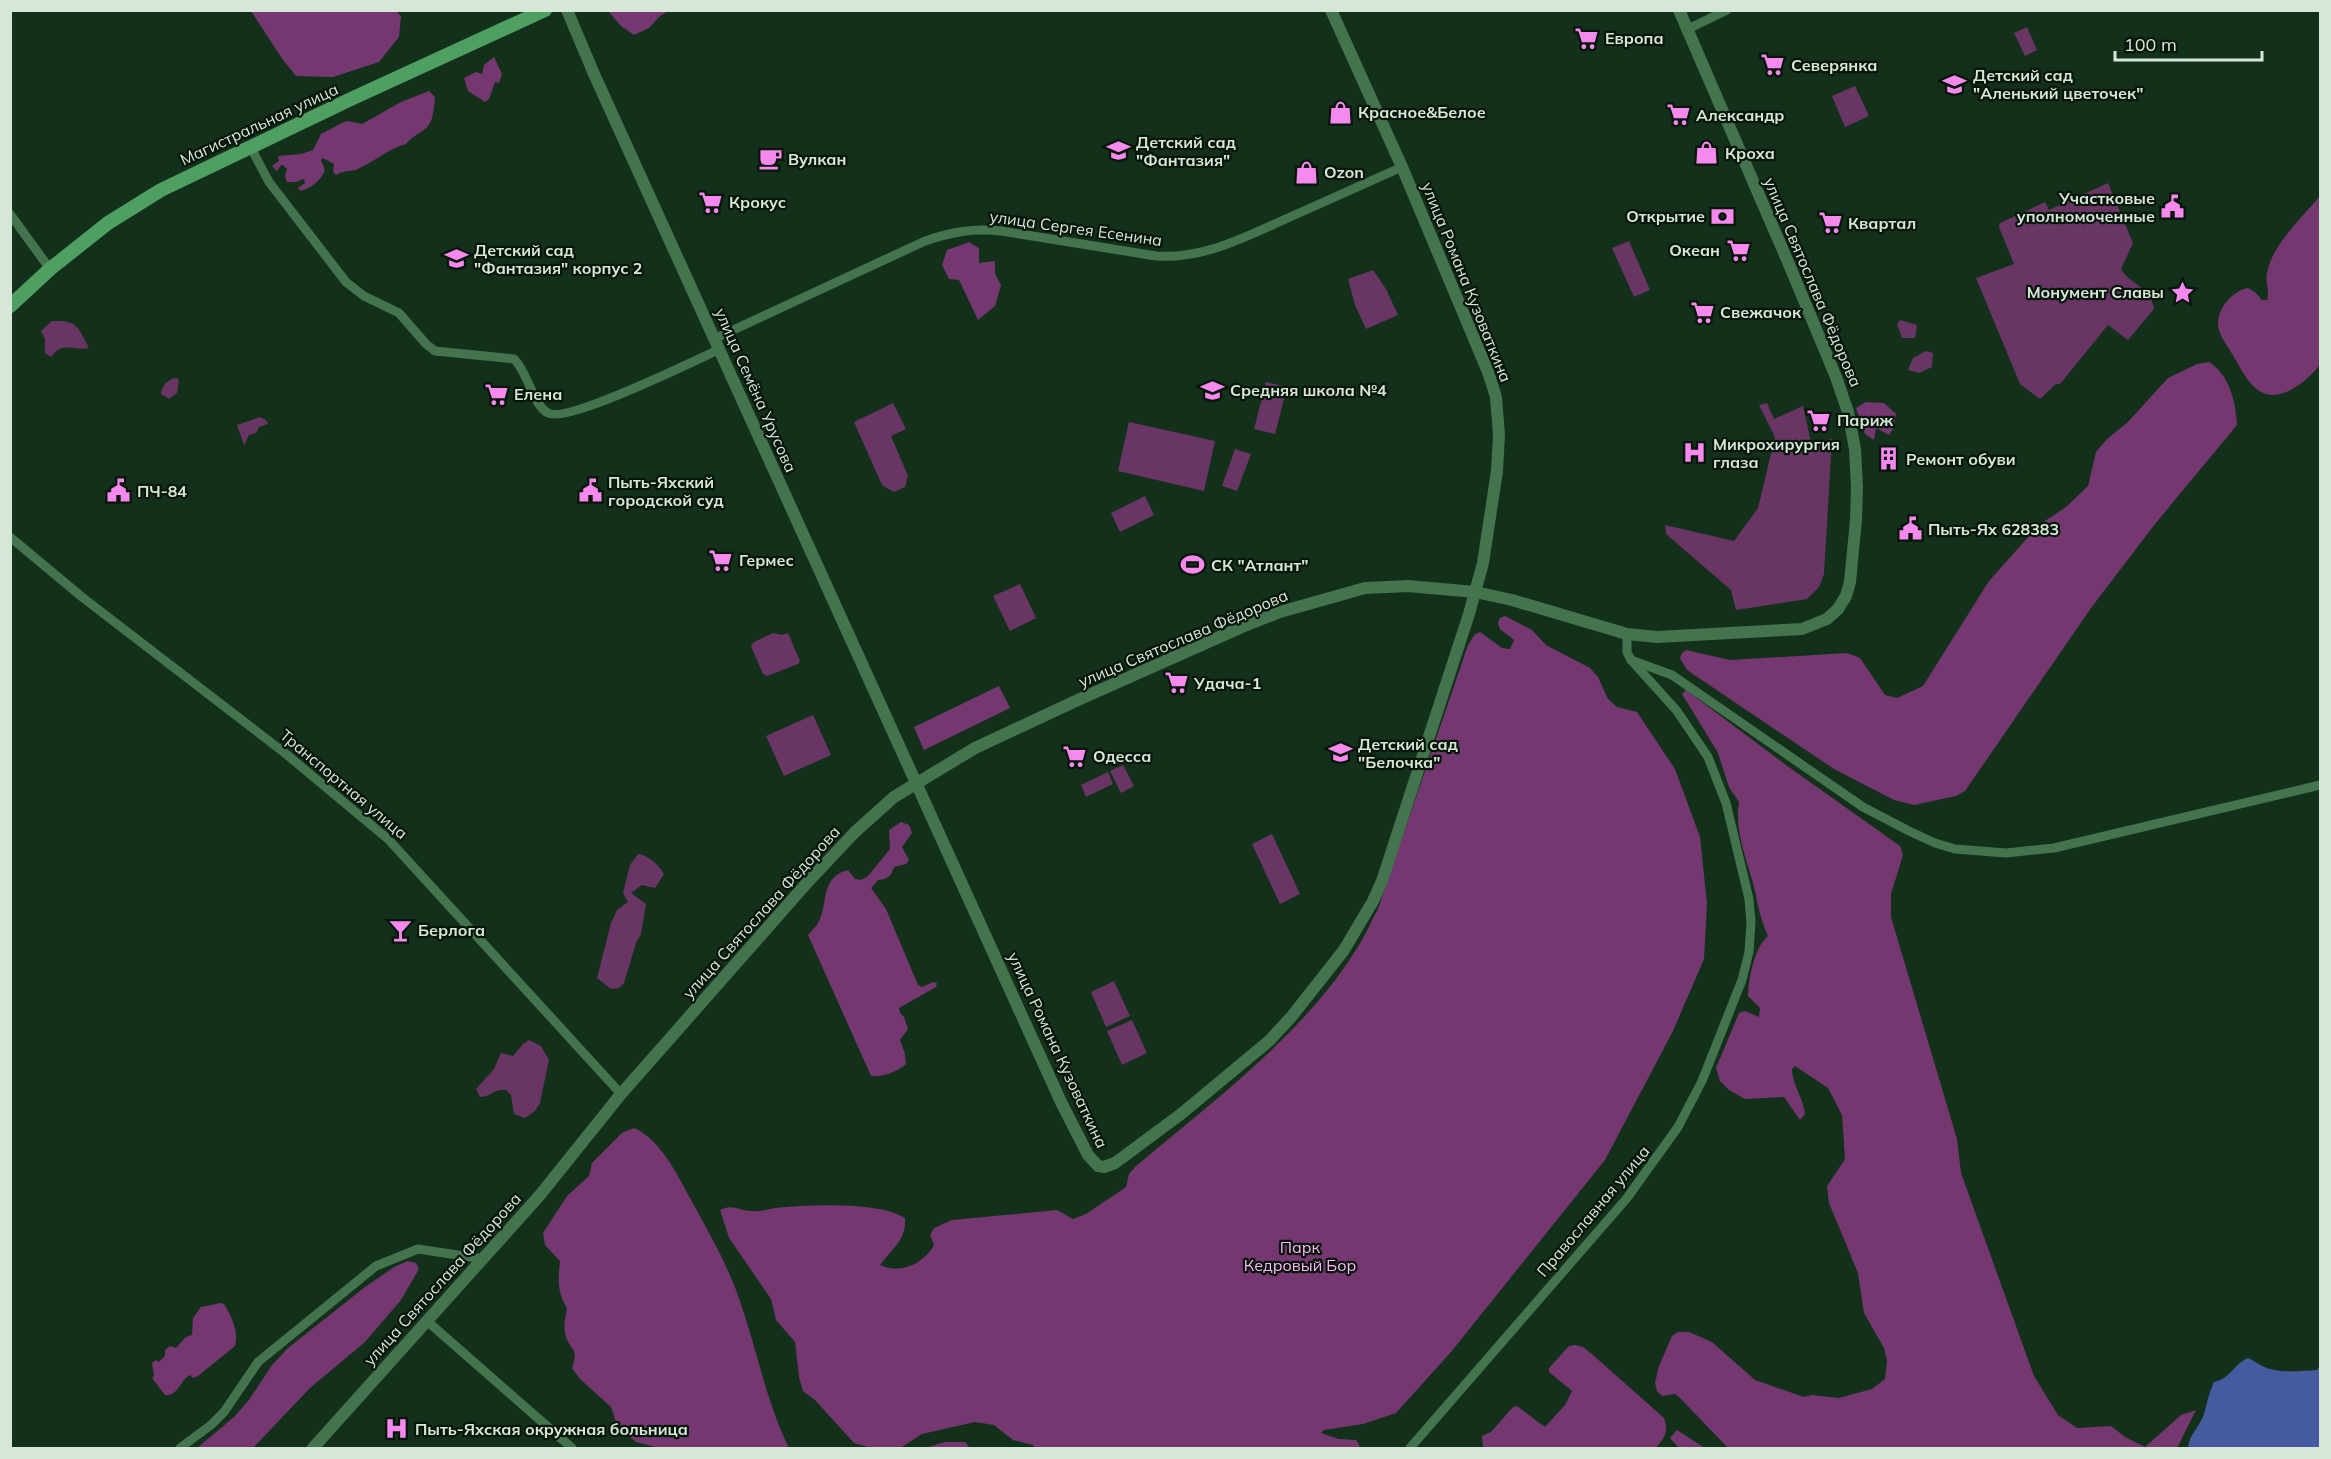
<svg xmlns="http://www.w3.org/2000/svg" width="2331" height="1459" font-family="Mulish,sans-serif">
<rect width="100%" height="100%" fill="#13301a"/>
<!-- green -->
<g fill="#693565">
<path d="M2027,27L2037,50L2025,56L2014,33Z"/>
<path d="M1855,86L1869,116L1845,127L1832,96Z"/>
<path d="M2108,183L2133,243L2121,269C2130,285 2150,285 2154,309L2128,340L2108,325L2060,384H2056L2040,399L2020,384L1976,278L2014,264L1999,227L2000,223L2045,202L2049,210Z"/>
<path d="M1629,241L1650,290L1634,297L1612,248Z"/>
<path d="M1373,270L1386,289L1398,315L1366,329L1355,305L1348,279Z"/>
<path d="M1900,320L1917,325L1915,338H1902L1897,324Z"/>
<path d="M52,321C78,320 78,327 89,348C80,351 67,344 58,350C55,351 53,355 51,357L45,353V339L41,331Z"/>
<path d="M1926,351L1933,353L1932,367L1919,373L1908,370L1913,358Z"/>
<path d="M176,378L179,380L177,393L169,399L161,394C161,386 168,379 176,378Z"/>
<path d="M1266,382L1287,387L1275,434L1254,429Z"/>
<path d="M893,403L906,429L891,436L908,476L905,487L894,492L882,485L854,422Z"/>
<path d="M1767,403L1774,419L1803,406L1811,442L1832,439L1824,574L1819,587L1807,599L1736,610L1731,590L1666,534L1665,525L1734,541L1758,508L1775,437L1759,405Z"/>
<path d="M260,417L266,420L268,424L259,427L256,433L249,435L244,445L237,425Z"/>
<path d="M1129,422L1215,441L1204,491L1118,471Z"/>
<path d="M1235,449L1251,454L1237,491L1222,486Z"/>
<path d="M1145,496L1154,515L1120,532L1111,513Z"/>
<path d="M1020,584L1036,618L1010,631L993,596Z"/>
<path d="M773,633L782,635L788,633L800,661L798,664L767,676L763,674L751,646L754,642Z"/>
<path d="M813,715L831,755L784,776L766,736Z"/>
<path d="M1123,765L1134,786L1121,793L1110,771Z"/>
<path d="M1108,772L1113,784L1086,797L1081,785Z"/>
<path d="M1272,834L1300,894L1280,904L1252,844Z"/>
<path d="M638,854C648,855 659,865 664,874L655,888L642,885L631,893L646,904L641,934L636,943L624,983L619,988L611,989L597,978L611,923L617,910L628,902L623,893L630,865Z"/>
<path d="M1114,981L1130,1016L1106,1027L1091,992Z"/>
<path d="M1132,1020L1147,1053L1122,1065L1107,1031Z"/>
<path d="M529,1040L541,1046L549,1060L540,1103L535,1111L525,1118L514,1114L511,1095L506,1090C495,1088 490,1097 480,1097L476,1089L494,1069L501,1053L513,1056L523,1044Z"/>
</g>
<!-- forest -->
<g fill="#743770">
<path d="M251,11H396L401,16L399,37L379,62L333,77L296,76L283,60Z"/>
<path d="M608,11H680L667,12L660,16L649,28L634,35L621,26Z"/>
<path d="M494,57L502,74L499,83L495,82L489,99L485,102L468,91L464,78L476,72L482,74L484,65Z"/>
<path d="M429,91L435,97C434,105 434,119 428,126C422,133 413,135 406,144C388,149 375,161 358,169C350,172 343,170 336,175L333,172L334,164L323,158L321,160L325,170C321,181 311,188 300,191L298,188L305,183L304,179L296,182H287L285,176L287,169L283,165H281L277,171L272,166L279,161L278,156L301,154L313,150L321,134L342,123L348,121L362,124L401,102Z"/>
<path d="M2320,196V365C2308,380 2279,406 2258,390C2248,383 2240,368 2234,357C2229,348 2218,335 2218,324C2218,308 2232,291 2248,288L2255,292L2262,300H2267C2270,292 2265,282 2267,273C2273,243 2301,219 2320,196Z"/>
<path d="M969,242L979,248V263L995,261V274L1001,285L995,306L978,320L959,280L949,279L942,265L947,250Z"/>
<path d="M2209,362C2229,375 2236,401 2237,425L2155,524L2091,608L1965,791L1956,796L1914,805L1894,800L1834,769L1687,670L1680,658L1682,653L1686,650L1730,660L1847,653L1860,658L1885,695L1897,698L1923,686L1989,581L2039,525L2066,507L2088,486L2096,452L2107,439L2127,423L2168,378L2197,364Z"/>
<path d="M1866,402L1884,403L1896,414L1893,429L1889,435L1876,428L1874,440L1865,434L1856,408Z"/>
<path d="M1505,616L1532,630L1546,645L1590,668L1598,677L1608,699L1617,707L1637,712L1675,769L1700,837L1707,904L1704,959L1673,1031L1605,1160L1451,1352L1396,1413L1363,1424L1324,1430L1321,1433L1339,1439L1356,1440L1360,1446L1358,1448H1035L1033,1445L1013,1440L994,1425L975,1422L922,1434L902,1447L871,1448L854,1443L815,1400L803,1391L799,1377L795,1342L776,1320L771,1299L729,1238L720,1210C732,1203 740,1211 752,1211C759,1212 768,1209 775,1208C808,1205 877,1201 905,1218C907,1239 892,1249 880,1265C901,1275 924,1263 934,1245L930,1235L934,1228L952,1220L1057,1210L1073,1219L1086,1214L1126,1187L1129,1174L1136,1166C1215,1099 1304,1035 1359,945C1366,934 1371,921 1378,909L1468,645L1475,634L1480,632L1502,648L1510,649L1514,640L1500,629L1498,623L1500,618Z"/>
<path d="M999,686L1010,708L924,750L914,727Z"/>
<path d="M1686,690L1786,765L1900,846L1903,855L1891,894V917L1957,1139L1961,1173L2034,1376L2058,1415L2077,1428L2111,1426L2125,1437L2145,1447L2181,1415L2196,1410L2177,1448H1728L1680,1398L1675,1394L1662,1396L1657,1391L1655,1383L1659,1366L1672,1336L1678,1332H1689L1712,1342L1755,1380L1804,1397L1812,1395L1839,1398L1872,1389L1885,1379L1887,1361L1884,1348L1864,1313L1858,1273L1829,1203L1827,1186L1845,1159L1842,1115L1828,1088L1795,1066L1792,1069C1792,1084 1803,1097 1805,1114L1800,1120L1784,1097L1745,1099L1729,1090L1720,1081L1716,1068L1739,1013L1745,1011L1759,1017L1760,1008L1748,996C1749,977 1754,948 1768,936C1761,920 1758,907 1755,891C1748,861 1734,833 1739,802L1729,787L1718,753L1682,694Z"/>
<path d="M901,822L909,825L912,833L902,847L909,860L906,864L894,867C891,876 889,879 878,880L871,888L886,909L918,985L922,987L933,982L937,983L936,987L899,1008L900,1013L904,1017L908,1029L900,1040L905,1054L906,1064C899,1071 881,1078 871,1076L808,935C812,930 818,925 820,919C828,900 821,877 848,870L855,879L861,880L868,876L890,849L889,830Z"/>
<path d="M634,1128C660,1139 677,1174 690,1198C708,1231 728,1265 740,1301C757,1350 766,1401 789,1448H659L636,1442L618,1428L611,1407L580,1379L572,1368C579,1347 571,1352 566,1337C563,1327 565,1318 567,1308C557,1292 558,1279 560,1261L545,1245L543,1233L567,1196L589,1176L592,1163L622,1133Z"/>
<path d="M408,1261L416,1263L419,1269L401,1300L365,1342L310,1388L253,1448H197L234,1417L249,1400L272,1365L288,1348L365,1287L394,1267Z"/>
<path d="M221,1303L224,1304C232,1317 239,1332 235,1346L198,1376L193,1378L190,1375C179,1381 179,1396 165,1395L152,1378L154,1376L152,1363L156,1360L159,1362L165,1356V1350L170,1346L176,1348L186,1337L192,1335L193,1318L201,1307Z"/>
<path d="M1575,1345L1583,1347L1593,1355L1664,1418C1669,1432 1665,1437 1656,1448H1483L1482,1436L1491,1432L1513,1407L1517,1406L1545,1427L1565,1405L1572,1391L1549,1372V1368L1569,1346Z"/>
<path d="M1677,1430L1705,1448H1679L1670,1438Z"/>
<path d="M945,1442H965L970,1448H925Z"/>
</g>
<!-- water -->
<path fill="#465aa0" d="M2248,1358C2253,1360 2257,1363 2262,1366C2279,1374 2299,1371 2317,1370L2320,1366V1448H2188C2189,1434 2200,1427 2204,1414C2207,1403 2209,1393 2214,1382C2230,1379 2234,1364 2248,1358Z"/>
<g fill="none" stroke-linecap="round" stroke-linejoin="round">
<!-- minor -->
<g stroke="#44744e" stroke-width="9">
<path d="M1686,30L1727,10"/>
<path d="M250,146L269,182L346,282L364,296L399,313L426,344L435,351L514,359C528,372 532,404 548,413C566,424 696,360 720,349"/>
<path d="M10,214L50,269"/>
<path d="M716,338L925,241C951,232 973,228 1001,231L1156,256C1201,259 1239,240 1279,222C1320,204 1361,185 1402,167"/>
<path d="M10,537L82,597L286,754L388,839L621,1094"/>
<path d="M1631,660L1672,675L1863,807L1909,831L1935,843L1955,849L2006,853L2054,848L2320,785"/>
<path d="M427,1321L572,1448"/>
<path d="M180,1448L211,1425L224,1412L258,1362L376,1266L418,1249L484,1259"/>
<path d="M1410,1448L1627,1198L1678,1127L1702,1081L1742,980L1749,952L1751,922L1749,899L1726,803L1708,757L1677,711L1631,660L1627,652V634"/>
</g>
<!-- tertiary -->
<g stroke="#44744e" stroke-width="12">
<path d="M567,10L594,74L1061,1102L1088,1155L1098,1166L1104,1167L1115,1163L1181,1114L1270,1040L1292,1016L1344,950L1373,901L1382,881L1469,614L1483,563L1497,471L1499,435L1496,397L1488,372L1402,167L1331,10"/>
<path d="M313,1448L540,1195L621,1094L806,884L855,832L894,797L975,748L1080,699L1242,627L1280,612L1365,588L1408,586L1475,592L1512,600L1627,634L1657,637L1802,629L1827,619L1838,609L1846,596L1850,582L1856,520L1857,487L1855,449L1848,412L1836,377L1788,262L1679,10"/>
</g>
<!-- secondary -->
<path stroke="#4f9e62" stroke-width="14" d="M10,306L50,269L108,223L161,190L353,98L545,10"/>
</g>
<!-- icons -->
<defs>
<symbol id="supermarket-bare" viewBox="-9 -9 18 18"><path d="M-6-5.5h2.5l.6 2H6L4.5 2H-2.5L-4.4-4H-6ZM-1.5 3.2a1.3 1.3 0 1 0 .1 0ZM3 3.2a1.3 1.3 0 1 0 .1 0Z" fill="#f589ee" stroke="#08150b" stroke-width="2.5" paint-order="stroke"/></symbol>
<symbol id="school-bare" viewBox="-9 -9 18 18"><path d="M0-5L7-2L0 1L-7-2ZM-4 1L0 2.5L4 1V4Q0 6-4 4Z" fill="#f589ee" stroke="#08150b" stroke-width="2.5" paint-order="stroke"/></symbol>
<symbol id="shop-bare" viewBox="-9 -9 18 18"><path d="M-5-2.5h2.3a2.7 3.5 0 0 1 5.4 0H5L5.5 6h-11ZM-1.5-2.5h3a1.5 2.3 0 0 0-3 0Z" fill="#f589ee" stroke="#08150b" stroke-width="2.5" paint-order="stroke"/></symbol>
<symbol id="cafe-bare" viewBox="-9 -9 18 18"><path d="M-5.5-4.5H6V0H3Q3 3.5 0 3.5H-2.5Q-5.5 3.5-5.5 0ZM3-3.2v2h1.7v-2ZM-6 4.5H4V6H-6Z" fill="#f589ee" stroke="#08150b" stroke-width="2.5" paint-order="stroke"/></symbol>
<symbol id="civic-bare" viewBox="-9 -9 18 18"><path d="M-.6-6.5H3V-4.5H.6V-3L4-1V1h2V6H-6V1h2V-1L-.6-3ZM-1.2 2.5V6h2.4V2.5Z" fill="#f589ee" stroke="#08150b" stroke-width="2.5" paint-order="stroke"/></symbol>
<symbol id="bank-bare" viewBox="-9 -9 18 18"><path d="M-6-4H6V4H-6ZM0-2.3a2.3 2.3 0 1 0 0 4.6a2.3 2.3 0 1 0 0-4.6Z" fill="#f589ee" stroke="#08150b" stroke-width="2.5" paint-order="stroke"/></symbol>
<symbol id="sight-bare" viewBox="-9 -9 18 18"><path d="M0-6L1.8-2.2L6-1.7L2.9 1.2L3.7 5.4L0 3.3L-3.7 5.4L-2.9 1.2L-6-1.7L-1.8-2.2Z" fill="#f589ee" stroke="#08150b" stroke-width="2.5" paint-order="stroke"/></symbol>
<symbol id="hospital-bare" viewBox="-9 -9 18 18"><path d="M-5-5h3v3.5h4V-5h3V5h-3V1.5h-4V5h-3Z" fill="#f589ee" stroke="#08150b" stroke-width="2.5" paint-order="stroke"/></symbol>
<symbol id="building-bare" viewBox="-9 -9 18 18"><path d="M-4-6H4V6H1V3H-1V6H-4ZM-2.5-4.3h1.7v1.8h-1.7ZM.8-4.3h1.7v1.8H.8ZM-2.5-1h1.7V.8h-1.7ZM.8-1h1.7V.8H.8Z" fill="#f589ee" stroke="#08150b" stroke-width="2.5" paint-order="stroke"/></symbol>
<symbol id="stadium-bare" viewBox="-9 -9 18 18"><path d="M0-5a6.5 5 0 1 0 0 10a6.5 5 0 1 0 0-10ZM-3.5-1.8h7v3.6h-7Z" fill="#f589ee" stroke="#08150b" stroke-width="2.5" paint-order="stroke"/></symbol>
<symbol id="bar-bare" viewBox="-9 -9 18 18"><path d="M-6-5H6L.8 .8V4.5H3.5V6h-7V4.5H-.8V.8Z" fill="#f589ee" stroke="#08150b" stroke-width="2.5" paint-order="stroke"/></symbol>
</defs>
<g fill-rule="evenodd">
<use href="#supermarket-bare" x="1570" y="22" width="33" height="33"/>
<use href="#supermarket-bare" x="1756" y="48" width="33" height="33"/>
<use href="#school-bare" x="1938" y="68" width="33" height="33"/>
<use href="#shop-bare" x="1324" y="96" width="33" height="33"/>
<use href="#supermarket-bare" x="1662" y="98" width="33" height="33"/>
<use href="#school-bare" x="1102" y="134" width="33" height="33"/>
<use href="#shop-bare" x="1690" y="136" width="33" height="33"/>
<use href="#cafe-bare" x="754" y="142" width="33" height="33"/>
<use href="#shop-bare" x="1290" y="156" width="33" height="33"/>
<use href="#supermarket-bare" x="694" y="186" width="33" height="33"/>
<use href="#civic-bare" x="2156" y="190" width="33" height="33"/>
<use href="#bank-bare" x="1706" y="200" width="33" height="33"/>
<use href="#supermarket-bare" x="1814" y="206" width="33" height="33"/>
<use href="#supermarket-bare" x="1722" y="234" width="33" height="33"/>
<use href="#school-bare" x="440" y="242" width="33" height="33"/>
<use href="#sight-bare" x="2166" y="276" width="33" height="33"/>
<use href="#supermarket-bare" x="1686" y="296" width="33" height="33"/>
<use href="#school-bare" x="1196" y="374" width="33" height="33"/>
<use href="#supermarket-bare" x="480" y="378" width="33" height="33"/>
<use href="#supermarket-bare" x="1802" y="404" width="33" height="33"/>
<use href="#hospital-bare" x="1678" y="436" width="33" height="33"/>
<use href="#building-bare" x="1872" y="442" width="33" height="33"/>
<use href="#civic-bare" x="102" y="474" width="33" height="33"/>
<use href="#civic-bare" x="574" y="474" width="33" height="33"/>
<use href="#civic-bare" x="1894" y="512" width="33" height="33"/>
<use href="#supermarket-bare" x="704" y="544" width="33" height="33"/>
<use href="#stadium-bare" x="1176" y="548" width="33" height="33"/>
<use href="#supermarket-bare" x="1160" y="666" width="33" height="33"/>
<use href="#school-bare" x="1324" y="736" width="33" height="33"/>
<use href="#supermarket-bare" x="1058" y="740" width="33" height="33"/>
<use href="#bar-bare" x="384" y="914" width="33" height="33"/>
<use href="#hospital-bare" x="380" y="1412" width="33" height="33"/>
</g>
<g text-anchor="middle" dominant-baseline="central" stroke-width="4.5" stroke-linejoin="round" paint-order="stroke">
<!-- poi labels -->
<g font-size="16" font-weight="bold" fill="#d6e7d8" stroke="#08150b" text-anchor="start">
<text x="1605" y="38">Европа</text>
<text x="1791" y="65">Северянка</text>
<text x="1973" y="75">Детский сад<tspan x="1973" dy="18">"Аленький цветочек"</tspan></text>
<text x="1358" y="112">Красное&amp;Белое</text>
<text x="1696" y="115">Александр</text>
<text x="1136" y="142">Детский сад<tspan x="1136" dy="18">"Фантазия"</tspan></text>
<text x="1725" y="153">Кроха</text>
<text x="788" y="159">Вулкан</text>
<text x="1324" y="172">Ozon</text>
<text x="2155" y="198" text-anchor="end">Участковые<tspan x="2155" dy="18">уполномоченные</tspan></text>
<text x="729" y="202">Крокус</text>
<text x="1705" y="216" text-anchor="end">Открытие</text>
<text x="1848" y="223">Квартал</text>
<text x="474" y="250">Детский сад<tspan x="474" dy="18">"Фантазия" корпус 2</tspan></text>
<text x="1720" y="250" text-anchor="end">Океан</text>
<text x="2164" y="292" text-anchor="end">Монумент Славы</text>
<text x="1720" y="312">Свежачок</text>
<text x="1230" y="390">Средняя школа №4</text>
<text x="514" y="394">Елена</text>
<text x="1837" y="420">Париж</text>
<text x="1713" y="444">Микрохирургия<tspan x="1713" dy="18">глаза</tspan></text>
<text x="1906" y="459">Ремонт обуви</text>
<text x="608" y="482">Пыть-Яхский<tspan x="608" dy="18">городской суд</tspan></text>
<text x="137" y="491">ПЧ-84</text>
<text x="1928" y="529">Пыть-Ях 628383</text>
<text x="739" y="560">Гермес</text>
<text x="1211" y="565">СК "Атлант"</text>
<text x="1194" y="683">Удача-1</text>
<text x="1358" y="744">Детский сад<tspan x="1358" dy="18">"Белочка"</tspan></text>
<text x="1093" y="756">Одесса</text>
<text x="418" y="930">Берлога</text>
<text x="415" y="1429">Пыть-Яхская окружная больница</text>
</g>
<!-- street labels -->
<g font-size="16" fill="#d6e7d8" stroke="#08150b">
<text transform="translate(259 124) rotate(-25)">Магистральная улица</text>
<text transform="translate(1076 228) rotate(8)">улица Сергея Есенина</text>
<text transform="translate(1467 282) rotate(68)">улица Романа Кузоваткина</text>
<text transform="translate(1813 282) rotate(67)">улица Святослава Фёдорова</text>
<text transform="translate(756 390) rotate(66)">улица Семёна Урусова</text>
<text transform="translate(1183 638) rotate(-23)">улица Святослава Фёдорова</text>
<text transform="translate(344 784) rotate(40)">Транспортная улица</text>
<text transform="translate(761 912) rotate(-48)">улица Святослава Фёдорова</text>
<text transform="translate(1058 1050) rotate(65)">улица Романа Кузоваткина</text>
<text transform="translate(1593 1211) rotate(-50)">Православная улица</text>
<text transform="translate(442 1279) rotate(-48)">улица Святослава Фёдорова</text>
</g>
<!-- park labels -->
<g font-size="16" fill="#feb7f8" stroke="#08150b">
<text x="1300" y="1247">Парк<tspan x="1300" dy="18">Кедровый Бор</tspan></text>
</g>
</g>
<!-- border -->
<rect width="2331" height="1459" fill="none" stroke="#d6e7d8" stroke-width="24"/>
<!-- scale -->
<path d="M2115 51v9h147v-9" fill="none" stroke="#d6e7d8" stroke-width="3"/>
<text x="2124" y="51" font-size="18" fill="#d6e7d8" stroke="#08150b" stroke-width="4.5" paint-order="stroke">100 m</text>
</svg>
